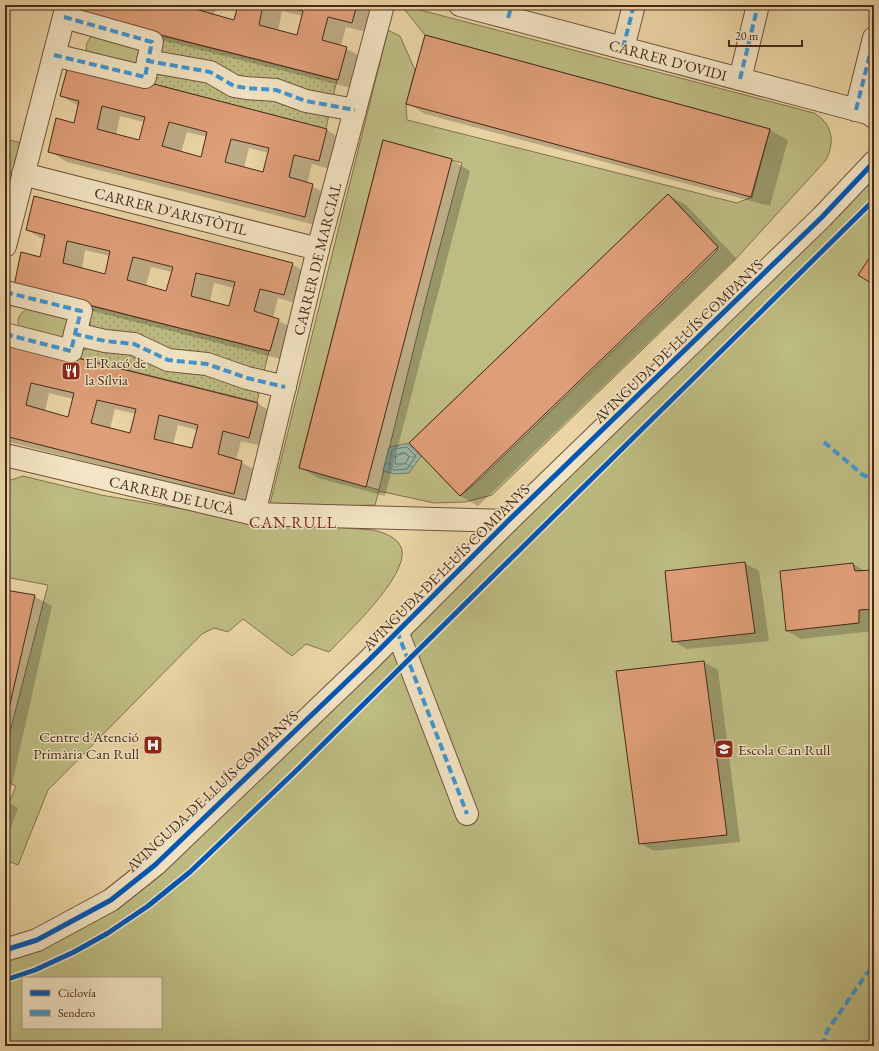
<svg xmlns="http://www.w3.org/2000/svg" width="879" height="1051" font-family="'EB Garamond',serif">
<defs>
<pattern id="grass-dots" width="8" height="8" patternUnits="userSpaceOnUse"><rect width="8" height="8" fill="#bdbc82"/><path d="M2 2h.1M6 6h.1" fill="none" stroke="#9c996a" stroke-width="1.8" stroke-linecap="round"/></pattern>
<pattern id="water-waves" width="16" height="10" patternUnits="userSpaceOnUse"><rect width="16" height="10" fill="#98b8a9"/><path d="M0 5q4-4 8 0t8 0" fill="none" stroke="#7e9689"/></pattern>
</defs>
<rect width="100%" height="100%" fill="#ebd5a5"/>
<filter id="stains"><feTurbulence type="fractalNoise" baseFrequency=".005" numOctaves="4"/><feColorMatrix values="0 0 0 0 .2 0 0 0 0 .09 0 0 0 0 .02 0 0 0 .5 -.17"/></filter>
<radialGradient id="worn" r=".72"><stop offset=".6" stop-color="#630" stop-opacity="0"/><stop offset="1" stop-color="#630" stop-opacity=".3"/></radialGradient>
<!-- grass -->
<g fill="url(#grass-dots)" stroke="#82724e">
<path d="M159,35L337,80L333,97L270,84L162,55L159,43Z"/>
<path d="M154,73H177L250,95L329,114L326,129L149,83Z"/>
<path d="M92,306L269,351L264,371L190,356L92,329C88,321 90,315 92,306Z"/>
<path d="M88,347H100L260,389L257,402L79,358L80,352Z"/>
</g>
<!-- green -->
<g fill="#bdbc82" stroke="#82724e" fill-rule="evenodd">
<path d="M401,5L814,113C833,124 835,142 826,160L733,262L492,495L465,502L434,503L379,491L375,505L269,508L388,30L400,36L415,70L406,104L407,120L737,203L752,197L770,129L425,35ZM383,140L462,163L426,299L379,490L299,467ZM668,194L718,247L716,252L479,480L460,496L409,443Z"/>
<path d="M93,35L143,44L136,72L88,55C84,47 87,40 93,35Z"/>
<path d="M5,139L22,143L5,208Z"/>
<path d="M874,162V1046H5V950L111,900ZM23,978H161V1028H23Z"/>
<path d="M29,307L75,316L68,346L19,328C16,318 20,313 29,307Z"/>
<path d="M23,476L101,495L252,521L373,530C384,533 399,537 402,550C407,577 347,633 329,652L306,644L292,656L243,619L228,632L214,628L202,634L48,790L18,865L5,860V812L16,786L5,781V751L48,585L5,577V482Z"/>
</g>
<!-- water -->
<path fill="url(#water-waves)" stroke="#787f6f" d="M409,443L421,456L409,473L395,474L383,471L389,447Z"/>
<!-- shadow -->
<g fill="#0003" fill-rule="evenodd">
<path d="M85,5H217L214,15L235,21L239,5H378L370,33L346,27L341,46L364,58L355,89L101,25ZM282,11L303,16L298,36L278,31Z"/>
<path d="M69,63L327,130L345,141L337,171L312,164L307,184L331,196L323,227L67,162L49,151L75,124L79,106L61,96ZM120,116L144,122L140,141L116,135ZM187,132L207,137L202,158L181,152ZM249,148L269,153L264,173L244,168Z"/>
<path d="M407,103L770,130L788,140L770,206L425,114Z"/>
<path d="M383,141L452,160L470,171L385,496L318,478L300,467Z"/>
<path d="M668,195L686,205L736,258L478,506L460,496Z"/>
<path d="M27,230L292,264L310,275L302,305L278,298L273,318L296,330L288,361L33,296L44,240ZM85,250L110,256L105,275L82,269ZM151,267L172,272L167,292L146,286ZM214,283L234,288L230,307L210,302Z"/>
<path d="M5,341L258,404L276,414L267,447L241,441L236,460L260,472L252,504L5,441V396L8,382L5,381ZM49,393L73,399L69,418L45,411ZM115,409L136,414L131,435L110,429ZM178,425L198,430L193,450L173,445Z"/>
<path d="M745,563L759,571L769,641L687,649L673,641Z"/>
<path d="M853,564L865,571H874L873,631L801,639L787,631Z"/>
<path d="M5,591L34,596L52,606L8,802L18,808L5,844Z"/>
<path d="M704,662L718,670L740,842L654,851L640,843Z"/>
</g>
<g fill="none" stroke-linecap="round" stroke-linejoin="round">
<!-- shore -->
<g stroke="#707061" stroke-width="1">
<path d="M407,447L416,456L407,469L395,470L389,468L392,450Z"/>
<path d="M405,453L409,457L405,464H395L396,455Z"/>
</g>
</g>
<!-- building -->
<g fill="#de9e78" stroke="#482919" fill-rule="evenodd">
<path d="M84,5H196L195,9L234,20L238,5H263L259,25L297,35L303,11L278,5H357L352,23L328,17L322,40L347,47L338,80L82,15Z"/>
<path d="M425,35L770,129L751,197L406,104Z"/>
<path d="M69,62L327,129L319,161L294,155L289,177L313,184L305,217L48,152L56,118L74,123L79,101L60,96ZM102,106L145,117L139,140L97,129ZM169,122L207,132L201,157L162,146ZM231,139L269,148L263,172L225,162Z"/>
<path d="M383,140L452,159L366,487L299,468Z"/>
<path d="M668,194L718,247L460,496L409,443Z"/>
<path d="M34,196L293,263L284,295L260,289L254,311L279,319L270,351L14,286L21,252L40,257L45,235L26,230ZM67,241L110,251L105,274L63,263ZM133,257L173,267L166,291L127,280ZM196,273L235,282L229,306L191,296Z"/>
<path d="M874,251V285L858,275Z"/>
<path d="M5,340L258,403L249,438L223,431L218,454L242,461L234,494L5,436V391L8,377L5,376ZM31,383L74,393L68,417L26,405ZM97,400L136,409L130,433L91,423ZM159,415L198,425L192,448L154,439Z"/>
<path d="M745,562L755,633L672,642L665,571Z"/>
<path d="M853,563L855,571L874,570V609L859,610V623L786,631L780,571Z"/>
<path d="M5,590L35,595L5,726Z"/>
<path d="M704,661L727,835L639,844L616,671Z"/>
</g>
<g fill="none" stroke-linecap="round" stroke-linejoin="round">
<defs>
<g id="minor">
<path d="M460,5L868,113L874,117"/>
<path d="M64,17L152,42L148,61"/>
<path d="M623,48L634,5"/>
<path d="M54,55L145,77L148,61L210,72L234,86L246,88L276,90L306,101L355,110"/>
<path d="M740,79L758,5"/>
<path d="M856,110L874,38"/>
<path d="M23,174L318,249"/>
<path d="M5,246L67,5"/>
<path d="M5,292L81,311L75,334"/>
<path d="M5,334L71,351L75,334L105,341L134,344L168,360L207,364L247,378L285,387"/>
<path d="M5,455L254,514L508,521"/>
<path d="M254,514L318,249L383,5"/>
<path d="M397,631L467,814"/>
<path d="M5,950L37,940L111,900L155,865L369,660L508,521L822,217L874,162"/>
</g>
</defs>
<!-- minor casing -->
<use href="#minor" stroke="#71543c" stroke-width="24"/>
<!-- minor -->
<use href="#minor" stroke="#f2e4c4" stroke-width="22"/>
<!-- quiet -->
<g stroke="#4096d4" stroke-width="4" stroke-dasharray="8 4" stroke-linecap="butt">
<path d="M64,17L152,42L148,61"/>
<path d="M508,18L512,5"/>
<path d="M623,48L634,5"/>
<path d="M54,55L145,77L148,61L210,72L234,86L246,88L276,90L306,101L355,110"/>
<path d="M740,79L758,5"/>
<path d="M856,110L874,38"/>
<path d="M5,292L81,311L75,334"/>
<path d="M5,334L71,351L75,334L105,341L134,344L168,360L207,364L247,378L285,387"/>
<path d="M824,442L863,475L874,479"/>
<path d="M397,631L467,814"/>
<path d="M822,1046L827,1031L867,973L874,968"/>
</g>
<defs>
<g id="cycleway">
<path d="M5,950L37,940L111,900L155,865L369,660L508,521L822,217L874,162"/>
<path d="M5,980L35,970L74,952L108,933L148,906L190,872L299,768L874,200"/>
</g>
</defs>
<!-- cycleway casing -->
<use href="#cycleway" stroke="#f2e4c4" stroke-width="8"/>
<!-- cycleway -->
<use href="#cycleway" stroke="#0057b8" stroke-width="5"/>
</g>
<!-- icons -->
<defs>
<symbol id="restaurant-square" viewBox="-11 -11 22 22"><rect x="-9" y="-9" width="18" height="18" rx="4" fill="#8f2418" stroke="#f2e4c4"/><path d="M-5-6h1v4h1v-4h1v4h1v-4h1v5L-1.5 .5V6h-2V.5L-5-1ZM5-6V6H3V1.5H1.5Q1.5-4 5-6Z" fill="#fff"/></symbol>
<symbol id="hospital-square" viewBox="-11 -11 22 22"><rect x="-9" y="-9" width="18" height="18" rx="4" fill="#8f2418" stroke="#f2e4c4"/><path d="M-5-5h3v3.5h4V-5h3V5h-3V1.5h-4V5h-3Z" fill="#fff"/></symbol>
<symbol id="school-square" viewBox="-11 -11 22 22"><rect x="-9" y="-9" width="18" height="18" rx="4" fill="#8f2418" stroke="#f2e4c4"/><path d="M0-5L7-2L0 1L-7-2ZM-4 1L0 2.5L4 1V4Q0 6-4 4Z" fill="#fff"/></symbol>
</defs>
<g fill-rule="evenodd">
<use href="#restaurant-square" x="60" y="360" width="22" height="22"/>
<use href="#hospital-square" x="142" y="734" width="22" height="22"/>
<use href="#school-square" x="713" y="738" width="22" height="22"/>
</g>
<g text-anchor="middle" dominant-baseline="central" stroke-width="3" stroke-linejoin="round" paint-order="stroke">
<!-- street labels -->
<g font-size="15" fill="#482919" stroke="#f2e4c4">
<text transform="translate(668 60) rotate(15)">CARRER D'OVIDI</text>
<text transform="translate(171 211) rotate(14)">CARRER D'ARISTÒTIL</text>
<text transform="translate(317 259) rotate(-76)">CARRER DE MARCIAL</text>
<text transform="translate(678 341) rotate(-44)">AVINGUDA DE LLUÍS COMPANYS</text>
<text transform="translate(172 495) rotate(13)">CARRER DE LUCÀ</text>
<text transform="translate(446 567) rotate(-45)">AVINGUDA DE LLUÍS COMPANYS</text>
<text transform="translate(212 791) rotate(-43)">AVINGUDA DE LLUÍS COMPANYS</text>
</g>
<!-- poi labels -->
<g font-size="15" fill="#482919" stroke="#f2e4c4" text-anchor="start">
<text x="85" y="362">El Racó de<tspan x="85" dy="17">la Sílvia</tspan></text>
<text x="139" y="736" text-anchor="end">Centre d'Atenció<tspan x="139" dy="17">Primària Can Rull</tspan></text>
<text x="738" y="749">Escola Can Rull</text>
</g>
<!-- neighbourhood labels -->
<g font-size="16" letter-spacing="1" fill="#7a1f14" stroke="#f2e4c4">
<text x="293" y="522">CAN RULL</text>
</g>
</g>
<!-- margin -->
<rect width="879" height="1051" fill="none" stroke="#ebd5a5" stroke-width="20"/>
<rect x="6" y="6" width="867" height="1039" fill="none" stroke="#482919" stroke-width="2"/>
<rect x="10" y="10" width="859" height="1031" fill="none" stroke="#482919"/>
<!-- legend -->
<rect x="22" y="977" width="140" height="52" fill="#f2e4c4" stroke="#ae9980"/>
<rect x="30" y="990" width="20" height="6" fill="#0057b8" stroke="#ae9980"/>
<text x="58" y="997" font-size="12" fill="#482919">Ciclovía</text>
<rect x="30" y="1010" width="20" height="6" fill="#4096d4" stroke="#ae9980"/>
<text x="58" y="1017" font-size="12" fill="#482919">Sendero</text>
<!-- scale -->
<path d="M729 40v6h73v-6" fill="none" stroke="#482919" stroke-width="2"/>
<text x="735" y="40" font-size="12" fill="#482919" stroke="#f2e4c4" stroke-width="3" paint-order="stroke">20 m</text>
<rect width="100%" height="100%" filter="url(#stains)"/>
<rect width="100%" height="100%" fill="url(#worn)"/>
</svg>
